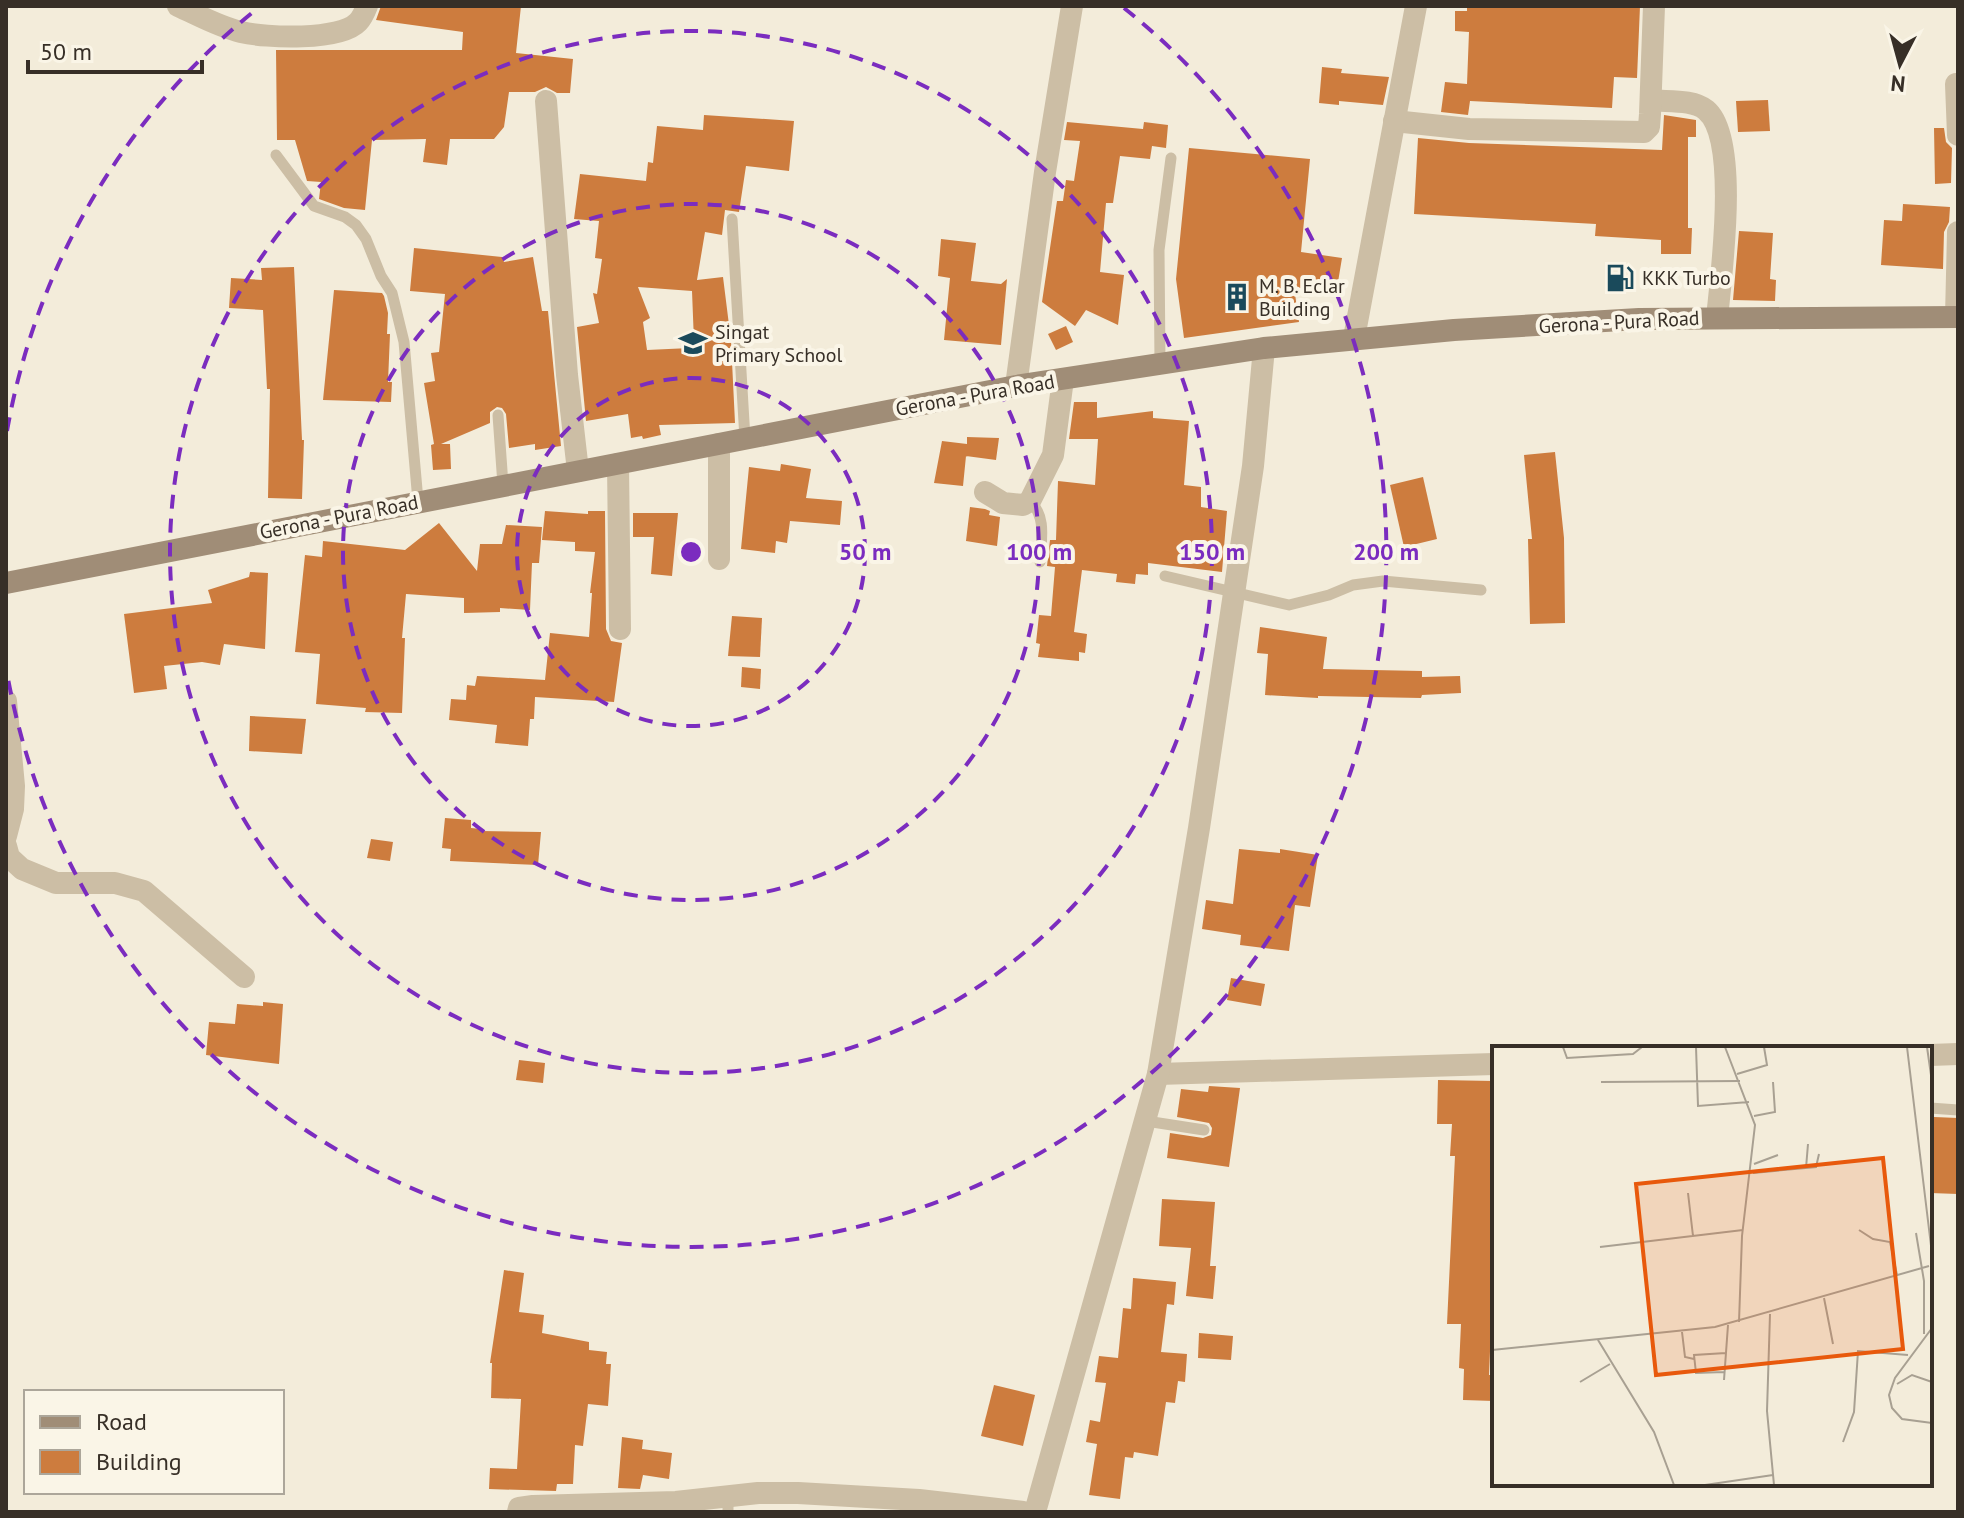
<svg xmlns="http://www.w3.org/2000/svg" width="1964" height="1518" font-family="'PT Sans',sans-serif">
<rect width="100%" height="100%" fill="#f3ecda"/>
<!-- building -->
<g fill="#cd7c3e" fill-rule="evenodd">
<path d="M381,6H521L516,53L573,59L570,93H557L546,87L535,92H509L504,127L494,139H450L447,165L423,162L426,139L372,140L365,210L344,208L319,199L321,182L307,181L295,140H277L276,50H462L463,32L376,20Z"/>
<path d="M1467,6H1640L1637,78L1614,77L1612,108L1470,101L1468,115L1441,112L1445,82L1467,84L1469,32L1455,31V11H1467Z"/>
<path d="M1322,67L1342,69L1341,73L1389,77L1383,105L1339,101V105L1319,103Z"/>
<path d="M1768,100L1770,131L1738,132L1736,101Z"/>
<path d="M704,115L794,121L789,171L746,166L739,212L725,210L722,235L705,232L697,280L723,277L731,341L735,423L659,425L661,435L643,439L642,436L631,438L628,414L586,421L577,327L599,323L593,293L597,294L602,259L595,258L599,221L574,219L580,174L646,181L648,162L653,163L657,126L703,130ZM638,287L692,291L694,342H690V348L647,350L643,322L650,318Z"/>
<path d="M1664,115L1696,120V137H1688V228H1692L1691,254H1661V240L1595,236L1596,224L1414,214L1418,138L1469,143L1662,150Z"/>
<path d="M1067,122L1143,129L1144,122L1168,125L1166,148L1152,146L1150,159L1120,156L1113,203H1106L1100,272L1124,275L1118,325L1086,310L1075,326L1042,302L1057,201H1063L1066,180L1074,181L1080,141L1064,140Z"/>
<path d="M1934,128H1944L1946,142L1952,148L1951,183L1935,184Z"/>
<path d="M1189,148L1310,159L1301,252L1342,258L1336,294L1294,287L1299,322L1184,338L1176,279Z"/>
<path d="M1903,204L1950,207L1949,222L1944,232L1943,269L1881,265L1884,220L1902,221Z"/>
<path d="M1739,231L1773,233L1770,279L1776,280L1775,301L1733,300Z"/>
<path d="M941,239L976,243L971,281L1001,284L1007,279L1001,345L944,340L950,278L938,276Z"/>
<path d="M414,248L502,257L504,262L533,257L542,311H548L561,446L535,450V444L509,448L506,414L502,408L497,407L490,412V423L441,444H450L451,469L433,470L431,445L434,444L424,383L435,381L431,353L439,352L445,294L410,291Z"/>
<path d="M294,267L302,440H304L302,499L268,498L270,389H267L263,310L229,308L231,278L262,280L261,268Z"/>
<path d="M334,290L382,293L384,296L388,313L387,334H390L388,382H392L391,402L323,400Z"/>
<path d="M1066,326L1073,342L1056,350L1048,334Z"/>
<path d="M1074,402H1097V418L1153,411V418L1189,421L1184,485L1201,487V507L1227,511L1222,572L1148,563V575L1136,574L1135,584L1116,582L1117,574L1082,570L1074,632L1087,634L1085,653L1079,652V661L1038,657L1040,644L1036,643L1039,615L1051,616L1055,567L1047,566L1050,540H1056L1058,481L1095,485L1098,439H1069Z"/>
<path d="M967,437L999,438L996,460L966,456L967,446L963,486L934,483L942,441L967,444Z"/>
<path d="M1555,452L1564,538L1565,623L1530,624L1528,539H1532L1524,455Z"/>
<path d="M781,464L811,469L806,498L842,501L840,525L790,521L787,543L776,541L775,553L741,549L749,467L780,471Z"/>
<path d="M1423,477L1437,539L1404,547L1390,485Z"/>
<path d="M970,507L985,509L990,511L989,515L1000,517L997,546L966,541Z"/>
<path d="M545,511L588,514V511H605L606,629L611,641L622,643L614,702L535,697L534,719H530L528,746L495,743L497,725L449,720L451,699L466,700L467,685L475,686L477,676L545,680L550,633L589,637L592,593H590L595,552L575,551V542L542,540Z"/>
<path d="M633,513H678L672,576L651,574L654,537H633Z"/>
<path d="M439,523L477,571L480,544H502L506,525L542,527L539,563H532L530,610L500,608V612L464,613V598L406,594L402,638H405L402,713L365,712L366,708L316,704L320,654L295,652L305,555L322,557L323,541L405,550Z"/>
<path d="M250,572L268,573L265,649L224,644L220,665L202,662L164,666L167,689L134,693L124,614L212,603L208,590L249,577Z"/>
<path d="M732,616L762,618L760,657L728,656Z"/>
<path d="M1260,627L1327,637L1323,669L1422,671V677L1460,676L1461,693L1422,695L1421,698L1318,696V698L1265,695L1268,654L1257,653Z"/>
<path d="M742,667L761,669L760,689L741,687Z"/>
<path d="M250,716L306,719L302,754L249,751Z"/>
<path d="M445,818L471,820V828L481,829V831L541,832L538,865L450,861L451,849L442,848Z"/>
<path d="M371,839L393,842L390,861L367,858Z"/>
<path d="M1239,849L1280,853V849L1318,855L1310,907L1295,905L1289,951L1240,945L1241,935L1202,929L1206,900L1233,904Z"/>
<path d="M1231,978L1265,984L1261,1006L1227,1000Z"/>
<path d="M263,1002L283,1004L279,1064L206,1055L209,1022L235,1024L237,1004L263,1006Z"/>
<path d="M519,1060L545,1063L543,1083L516,1080Z"/>
<path d="M1438,1080L1494,1081V1329L1491,1328L1489,1375H1494V1401L1463,1400L1464,1369L1459,1368L1461,1324H1447L1455,1156H1450L1452,1124H1437Z"/>
<path d="M1209,1086L1240,1088L1229,1167L1167,1158L1170,1133L1203,1138L1211,1135L1212,1128L1209,1123L1177,1117L1181,1089L1208,1092Z"/>
<path d="M1934,1117L1958,1118V1194L1930,1193Z"/>
<path d="M1162,1199L1215,1202L1210,1266H1216L1213,1299L1186,1296L1191,1248L1159,1246Z"/>
<path d="M504,1270L524,1273L519,1312L544,1315L542,1333L589,1342V1350L607,1352L606,1364H611L608,1406L588,1404L583,1446L575,1445L573,1484H557L556,1491L489,1489L490,1468L517,1469L521,1399L491,1398L492,1363H490Z"/>
<path d="M1133,1278L1176,1282L1174,1305L1167,1304L1161,1352L1187,1354L1185,1382L1178,1381L1175,1403L1166,1402L1158,1456L1134,1452L1133,1458L1125,1457L1120,1499L1089,1495L1097,1444L1086,1442L1090,1420L1100,1422L1106,1383L1095,1382L1099,1356L1118,1358L1123,1308L1131,1309Z"/>
<path d="M1199,1333L1233,1336L1231,1360L1198,1358Z"/>
<path d="M994,1385L1035,1395L1023,1446L981,1436Z"/>
<path d="M622,1437L643,1440L642,1449L672,1453L669,1479L643,1475L640,1489L618,1488Z"/>
</g>
<g fill="none" stroke-linecap="round" stroke-linejoin="round">
<!-- service -->
<g stroke="#ccbea5" stroke-width="11">
<path d="M276,155L314,206L345,217L356,225L366,239L381,276L392,293L404,342L418,501"/>
<path d="M732,219L745,439"/>
<path d="M1160,362L1159,250L1171,158"/>
<path d="M498,415L503,485"/>
<path d="M1030,501C1047,517 1041,540 1040,562"/>
<path d="M1165,576L1289,605L1329,595L1353,585L1383,581L1481,590"/>
<path d="M1930,1108L1958,1110"/>
<path d="M1146,1121L1204,1130"/>
<path d="M728,1512V1495"/>
</g>
<!-- minor -->
<g stroke="#ccbea5" stroke-width="22">
<path d="M178,6C198,15 219,27 241,32C266,38 340,41 358,22C362,18 365,11 367,6"/>
<path d="M1956,84L1958,135"/>
<path d="M1651,100C1667,102 1693,99 1706,110C1740,138 1721,276 1717,318"/>
<path d="M546,101L567,375L578,471"/>
<path d="M1394,121L1469,129L1644,132L1649,127L1650,114L1654,6"/>
<path d="M1956,317L1958,232"/>
<path d="M1354,338L1416,6"/>
<path d="M618,464L620,629"/>
<path d="M985,492L1003,503L1023,505L1030,501L1053,455L1063,379"/>
<path d="M719,559V444"/>
<path d="M6,701L14,786L13,809L6,836"/>
<path d="M6,846L9,857L22,869L56,883H115L144,891L244,977"/>
<path d="M1930,1055L1958,1054"/>
<path d="M1158,1074L1494,1064"/>
<path d="M518,1512L519,1508L533,1506L676,1502L758,1493H798L919,1500L1023,1512"/>
<path d="M1035,1512L1158,1074L1199,828L1253,466L1264,348"/>
</g>
<!-- tertiary -->
<path stroke="#ccbea5" stroke-width="22" d="M1016,386L1045,172L1072,6"/>
<!-- secondary -->
<path stroke="#a08d77" stroke-width="22" d="M6,583L1016,386L1264,348L1454,330L1639,319L1958,317"/>
</g>
<!-- distance rings -->
<g fill="none" stroke="#7b2cbf" stroke-width="4" stroke-dasharray="14 10">
<circle cx="691" cy="552" r="174"/>
<circle cx="691" cy="552" r="348"/>
<circle cx="691" cy="552" r="521"/>
<path d="M7 431A695 695 0 0 1 258 8M1124 8A695 695 0 1 1 7 673"/>
</g>
<!-- icons -->
<defs>
<symbol id="fuel-bare" viewBox="-9 -9 18 18"><path d="M-5.5-6h7V0h2V4h1.3V-2.5L3-4.5l.8-.8L6-3V5H2.5V1h-1V6h-7ZM-4.2-4.7v3.2H.2V-4.7Z" fill="#1a4a5b" stroke="#faf5e7" stroke-width="2.5" paint-order="stroke"/></symbol>
<symbol id="building-bare" viewBox="-9 -9 18 18"><path d="M-4-6H4V6H1V3H-1V6H-4ZM-2.5-4.3h1.7v1.8h-1.7ZM.8-4.3h1.7v1.8H.8ZM-2.5-1h1.7V.8h-1.7ZM.8-1h1.7V.8H.8Z" fill="#1a4a5b" stroke="#faf5e7" stroke-width="2.5" paint-order="stroke"/></symbol>
<symbol id="school-bare" viewBox="-9 -9 18 18"><path d="M0-5L7-2L0 1L-7-2ZM-4 1L0 2.5L4 1V4Q0 6-4 4Z" fill="#1a4a5b" stroke="#faf5e7" stroke-width="2.5" paint-order="stroke"/></symbol>
</defs>
<g fill-rule="evenodd">
<use href="#fuel-bare" x="1600" y="258" width="40" height="40"/>
<use href="#building-bare" x="1217" y="277" width="40" height="40"/>
<use href="#school-bare" x="673" y="323" width="40" height="40"/>
</g>
<g text-anchor="middle" dominant-baseline="central" stroke-width="8" stroke-linejoin="round" paint-order="stroke">
<!-- poi labels -->
<g font-size="20" fill="#372f27" stroke="#faf5e7" text-anchor="start">
<text x="1642" y="278">KKK Turbo</text>
<text x="1259" y="286">M. B. Eclar<tspan x="1259" dy="23">Building</tspan></text>
<text x="715" y="332">Singat<tspan x="715" dy="23">Primary School</tspan></text>
</g>
<!-- street labels -->
<g font-size="20" fill="#372f27" stroke="#faf5e7">
<text transform="translate(1619 322) rotate(-3)">Gerona - Pura Road</text>
<text transform="translate(975 395) rotate(-10)">Gerona - Pura Road</text>
<text transform="translate(339 517) rotate(-11)">Gerona - Pura Road</text>
</g>
</g>
<!-- overview -->
<g transform="translate(1492 1046)">
<rect width="440" height="440" fill="#f3ecda"/>
<path fill="none" stroke="#a8a092" stroke-width="2" d="M71,1L75,12L141,8L150,1M204,1L206,60L257,56M233,1L263,79L250,190L247,276M415,1L440,208M435,1L440,36M245,28L275,19L272,1M109,36L248,35M262,70L283,66L281,36M262,118L286,109M314,122L316,98M261,127L324,121L327,108M196,147L201,190M367,184L381,193L398,196L405,229M424,187L432,235V288M108,201L251,184M332,252L341,298M278,268L275,365L282,439M440,282L403,332L397,349L400,362L410,373L440,377M190,286L193,311L202,313M160,289L163,319M106,294L162,386L182,439M0,304L223,281L437,220M232,326L204,327L202,309L234,307M232,334L236,279M88,336L118,318M405,338L420,329L440,336M351,396L362,366L366,305L416,309M213,439L281,429"/>
<path fill="#e8590c" fill-opacity="0.15" stroke="#e8590c" stroke-width="4" d="M391,112L411,303L164,329L144,138Z"/>
<rect width="440" height="440" fill="none" stroke="#372f27" stroke-width="4"/>
</g>
<circle cx="691" cy="552" r="12" fill="#7b2cbf" stroke="#faf5e7" stroke-width="4"/>
<g font-size="24" text-anchor="middle" font-weight="bold" fill="#7b2cbf" stroke="#faf5e7" stroke-width="8" stroke-linejoin="round" paint-order="stroke">
<text x="865" y="560">50 m</text>
<text x="1039" y="560">100 m</text>
<text x="1212" y="560">150 m</text>
<text x="1386" y="560">200 m</text>
</g>
<!-- border -->
<rect width="1964" height="1518" fill="none" stroke="#372f27" stroke-width="16"/>
<!-- legend -->
<rect x="24" y="1390" width="260" height="104" fill="#faf5e7" stroke="#aca69a" stroke-width="2"/>
<rect x="40" y="1416" width="40" height="12" fill="#a08d77" stroke="#aca69a" stroke-width="2"/>
<text x="96" y="1430" font-size="24" fill="#372f27">Road</text>
<rect x="40" y="1450" width="40" height="24" fill="#cd7c3e" stroke="#aca69a" stroke-width="2"/>
<text x="96" y="1470" font-size="24" fill="#372f27">Building</text>
<!-- north arrow -->
<g transform="translate(1900 64) rotate(186)" stroke="#faf5e7" stroke-width="6" paint-order="stroke">
<path d="M0-6L14 30L0 20L-14 30Z" fill="#372f27"/>
<text y="-12" font-size="22" font-weight="bold" text-anchor="middle" fill="#372f27">N</text>
</g>
<!-- scale -->
<path d="M28 60v12h174v-12" fill="none" stroke="#372f27" stroke-width="4"/>
<text x="40" y="60" font-size="24" fill="#372f27" stroke="#faf5e7" stroke-width="6" paint-order="stroke">50 m</text>
</svg>
